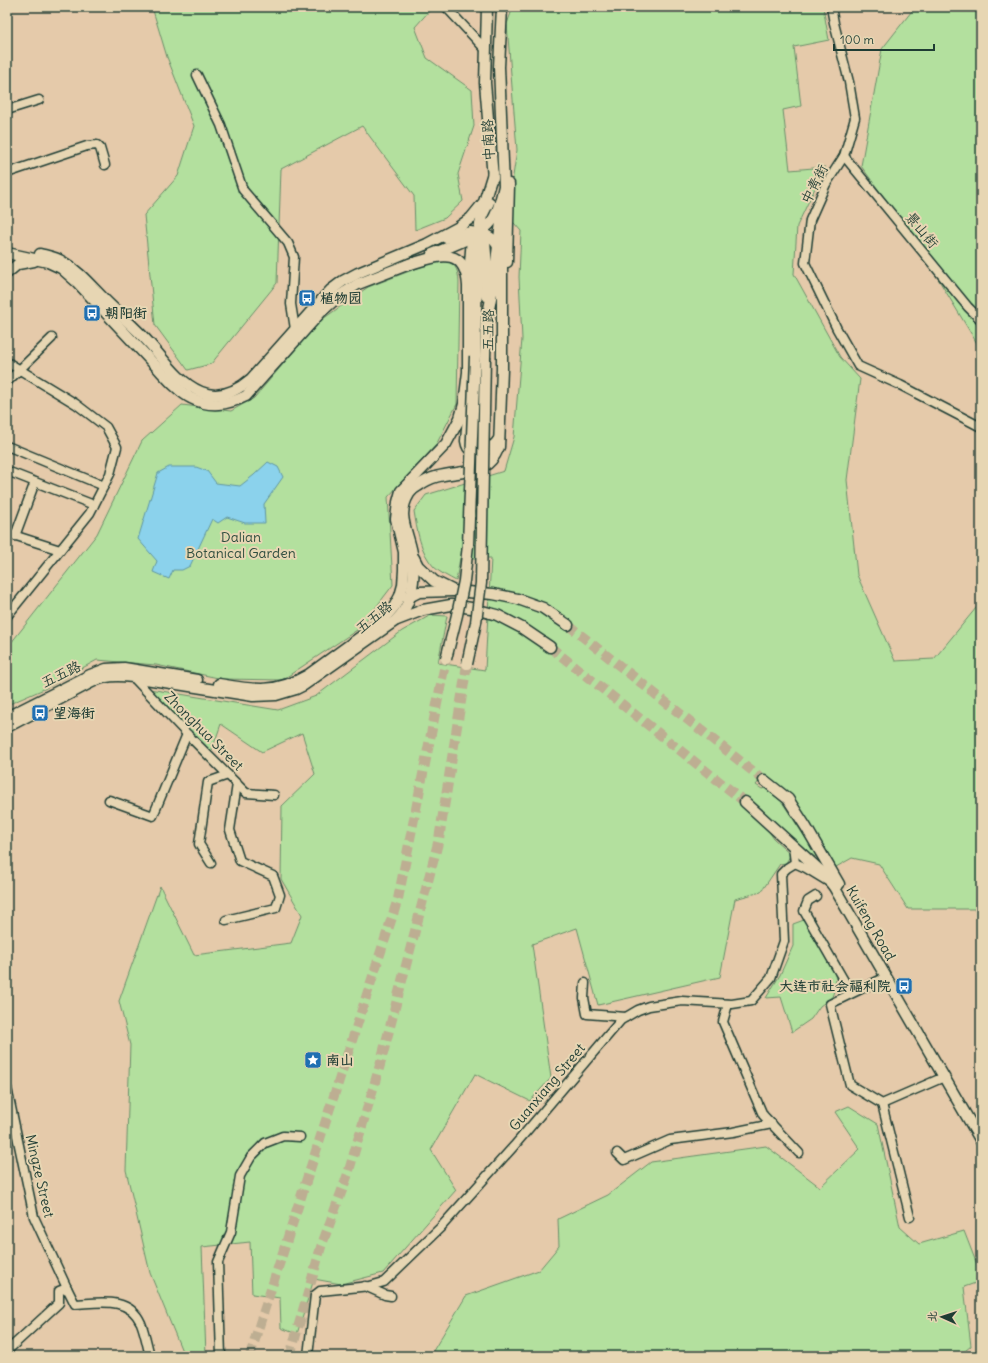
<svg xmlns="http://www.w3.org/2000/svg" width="988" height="1363" font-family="Delius,'LXGW WenKai TC',sans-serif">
<rect width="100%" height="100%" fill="#e5caaa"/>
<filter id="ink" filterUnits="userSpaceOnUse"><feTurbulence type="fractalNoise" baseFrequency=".025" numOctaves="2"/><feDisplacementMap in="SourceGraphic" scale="8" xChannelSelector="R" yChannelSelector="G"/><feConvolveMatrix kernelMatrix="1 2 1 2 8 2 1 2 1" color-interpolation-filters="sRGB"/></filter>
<g filter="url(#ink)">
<!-- green -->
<g fill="#b3e09e" stroke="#698e69">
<path d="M152,7H429L431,9L415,27L427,58L472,90L474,126L458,174L463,201L445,218L415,230L414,196L362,126L281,169L277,283L211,364L188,370L155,325L144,215L178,176L194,126L167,57Z"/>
<path d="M513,7H823L829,40L794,47L801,106L783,110L790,170L825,167L797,226L794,274L840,357L860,379L847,480L857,575L895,661L934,659L981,602V919L975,909H908L879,864L852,858L836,867L792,798L763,776L756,785L762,789L765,788L782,802L816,854L815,857L746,797L739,804L766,827L774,839L791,854L786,863L780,864L761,892L735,899L720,977L598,1005L577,928L532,944L551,1078L530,1101L475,1074L431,1150L456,1190L383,1273L341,1284L314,1279L297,1334L281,1328L280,1298L252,1294L250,1242L202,1247L206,1356H184L150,1273L126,1170L130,1045L119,1001L160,886L194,955L291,943L302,915L281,879L282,806L315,774L302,733L262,752L221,724L211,753L149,689L278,710L316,696L402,631L431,615L447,616L438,663L485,670L491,558H460L456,581C449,577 440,573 434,567C420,552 417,530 414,511L426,495L504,471L514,437L522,339L519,277L521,231L507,215L517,150L507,24Z"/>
<path d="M915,7H981V350L911,234L861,166L882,49Z"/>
<path d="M442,260C455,263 458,268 459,282L457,404L436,445L388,497L393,585L360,628L282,680L223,679L156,665L97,660L44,689L7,705V648L97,534L142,441L182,405L231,411L254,398L320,321L368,287L433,262Z"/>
<path d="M804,920L835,973L836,985L832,997L820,1006L811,1019L792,1032L781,997L766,998L780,975L793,946V924Z"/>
<path d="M849,1106L878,1124L900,1227L919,1244L964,1231L981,1275V1281L964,1287L971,1346L959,1356H430L466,1296L539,1270L559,1246L558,1219L608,1195L651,1162L766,1146L820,1187L860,1149L835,1112Z"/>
</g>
<!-- water -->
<path fill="#8bd2ec" stroke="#6096a2" d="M268,462L278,467L283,477L264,504L265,523H245L227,517L218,523L212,519L190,566L182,570H173L169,579L153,572L157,561L138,539L158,473L169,467H196L207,471L216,483L240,486L254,475Z"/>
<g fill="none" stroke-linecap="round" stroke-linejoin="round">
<!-- major-tunnel -->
<g stroke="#bdae92" stroke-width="10" stroke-dasharray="10 5" stroke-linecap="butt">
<path d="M568,625L764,780"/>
<path d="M550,647L745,802"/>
<path d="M250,1356L260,1323L398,899L446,659"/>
<path d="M290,1356L321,1247L348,1174L380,1065L439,839L467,664"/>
</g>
<defs>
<g id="minor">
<path d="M446,7L486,50"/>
<path d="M831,7L834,23L849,82L855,118L844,156L826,184L810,220L805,263L837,329L858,366L900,385L981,427"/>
<path d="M197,75L221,125L243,190L288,243L294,257L291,304L295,329"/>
<path d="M7,110L39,100"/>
<path d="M844,156L968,307L981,320"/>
<path d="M7,173L87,146L97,145L100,148L105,165"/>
<path d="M7,362L76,404L106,427L117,447L110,474L90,513L7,616"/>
<path d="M7,382L52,338"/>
<path d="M7,446L104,486"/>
<path d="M7,471L94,505"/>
<path d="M7,533L60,550"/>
<path d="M15,536L35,482"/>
<path d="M132,676L187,734L246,793L274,795"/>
<path d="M109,800L153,816L187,734"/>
<path d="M793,846L795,863L806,868L829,882"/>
<path d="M211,863L199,844L208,782L228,775"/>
<path d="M816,896L808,901L804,911L851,993"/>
<path d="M226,920L276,908L280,895L273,876L240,861L230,830L237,784"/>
<path d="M886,977L830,1004L850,1085L882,1104L944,1077"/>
<path d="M585,983L584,998L587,1014L626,1017"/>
<path d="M728,1004L723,1022L763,1115L799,1153"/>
<path d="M7,1088L34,1217L67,1288"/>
<path d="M882,1104L910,1217"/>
<path d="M617,1153L624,1160L670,1140L733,1132L772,1124"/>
<path d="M365,1286L385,1295L391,1296"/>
<path d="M7,1351L59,1303V1291L67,1288L75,1304C99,1303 129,1296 141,1323C145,1333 147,1345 150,1356"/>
<path d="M221,1356L218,1262L231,1232L240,1176L251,1157L265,1143L283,1136L300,1137"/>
<path d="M308,1356L315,1295L320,1291L370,1286L384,1282L440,1228L514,1146L621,1020L638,1010L649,1006L682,1001L732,1004L751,1001L771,978L784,941L781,874L787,868L795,863"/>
</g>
<g id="major">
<path d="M487,7L485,83L493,178"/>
<path d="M446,238L470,232L478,233L485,242L486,254V296"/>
<path d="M7,253L48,262L61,268L78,283C103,310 128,336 153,363C163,373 178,392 191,398C210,408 227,405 246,396L321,312L339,296L358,284L412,263"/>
<path d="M40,254C48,256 56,257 63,262C79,271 91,286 104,299C119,314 136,328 150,344C165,361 179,383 201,392C220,400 237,391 251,379L316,306L331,290L343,281L358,273L427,244L457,228L471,218L484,202L493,173"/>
<path d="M432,254C448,247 482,236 492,221C499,211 501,198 504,186L499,67L502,7"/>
<path d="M507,262L509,184"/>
<path d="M7,273L18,264L34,261"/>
<path d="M469,276L472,238"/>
<path d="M475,356L478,233L482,216L489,202"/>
<path d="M485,357L486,325L492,293L503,207"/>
<path d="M469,404L466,441C469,461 492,451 499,439"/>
<path d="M414,558L418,566L434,581L454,591L493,594L518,599L543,608L568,625"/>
<path d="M407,598L419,592L452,591"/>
<path d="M397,620L423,610L451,605L471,608L497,615L522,628L550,647"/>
<path d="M219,684C254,690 275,694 308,675L381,622L394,607L400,596L403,585L404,570V552L396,519L398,502L401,491L446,444L460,418L464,404L468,372V286C465,243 436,257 407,265"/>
<path d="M7,717L90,675L106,669L124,668L197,680"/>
<path d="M7,727L90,683C105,675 117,675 133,677L253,696L276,695L296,689L304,685L395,621C398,618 402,614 404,610C414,594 415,571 412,553C408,531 396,515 409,494C411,491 414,488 418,486C440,469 463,477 484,466C491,463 496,454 499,447L502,369V255C497,242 492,235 478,233"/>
<path d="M764,780L788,799L806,827L839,884"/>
<path d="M745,802L825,875L834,887L981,1141"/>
</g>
</defs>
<!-- minor casing -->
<use href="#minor" stroke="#1f3d34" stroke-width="11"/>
<!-- major casing -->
<use href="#major" stroke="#1f3d34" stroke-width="13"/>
<!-- minor -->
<use href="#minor" stroke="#e7d6b3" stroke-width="8"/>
<!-- major -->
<use href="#major" stroke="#e7d6b3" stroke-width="10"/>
<defs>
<g id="major-bridge">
<path d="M446,659L457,615L464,581L468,545L475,356"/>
<path d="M467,664L476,622L481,583L485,357"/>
</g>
</defs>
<!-- major-bridge casing -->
<use href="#major-bridge" stroke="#1f3d34" stroke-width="13" stroke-linecap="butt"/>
<!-- major-bridge -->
<use href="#major-bridge" stroke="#e7d6b3" stroke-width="10"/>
</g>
</g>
<!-- icons -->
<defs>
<symbol id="bus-square" viewBox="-11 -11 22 22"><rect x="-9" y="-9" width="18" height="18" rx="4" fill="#1f6fb2" stroke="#e7d6b3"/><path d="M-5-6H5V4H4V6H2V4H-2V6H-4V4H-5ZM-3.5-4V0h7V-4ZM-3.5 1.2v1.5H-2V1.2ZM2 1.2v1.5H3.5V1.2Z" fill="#fff"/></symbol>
<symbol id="sight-square" viewBox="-11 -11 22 22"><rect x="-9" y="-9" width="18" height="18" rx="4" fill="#1f6fb2" stroke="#e7d6b3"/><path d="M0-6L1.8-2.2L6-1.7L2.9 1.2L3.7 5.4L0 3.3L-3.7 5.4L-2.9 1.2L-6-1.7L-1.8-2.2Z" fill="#fff"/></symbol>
</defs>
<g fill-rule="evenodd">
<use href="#bus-square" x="297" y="288" width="20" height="20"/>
<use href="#bus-square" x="82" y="303" width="20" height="20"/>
<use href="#bus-square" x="30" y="703" width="20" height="20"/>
<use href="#bus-square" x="894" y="976" width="20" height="20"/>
<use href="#sight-square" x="303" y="1050" width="20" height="20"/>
</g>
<g text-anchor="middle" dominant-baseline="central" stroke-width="4" stroke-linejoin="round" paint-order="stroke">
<!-- street labels -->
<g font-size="14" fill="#1f3d34" stroke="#e7d6b3">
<text transform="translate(488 140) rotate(-93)">中南路</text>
<text transform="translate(814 184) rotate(-63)">中青街</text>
<text transform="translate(922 230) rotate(50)">景山街</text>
<text transform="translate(488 330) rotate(-89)">五五路</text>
<text transform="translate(374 617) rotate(-39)">五五路</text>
<text transform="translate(61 674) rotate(-26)">五五路</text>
<text transform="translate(204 731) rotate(45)">Zhonghua Street</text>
<text transform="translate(871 923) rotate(60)">Kuifeng Road</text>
<text transform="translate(547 1087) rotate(-50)">Guanxiang Street</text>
<text transform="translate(40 1176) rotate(77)">Mingze Street</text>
</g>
<!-- poi labels -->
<g font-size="14" font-weight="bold" fill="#1f3d34" stroke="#e7d6b3" text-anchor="start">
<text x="320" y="298">植物园</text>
<text x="105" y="313">朝阳街</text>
<text x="53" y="713">望海街</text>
<text x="891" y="986" text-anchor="end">大连市社会福利院</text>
<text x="326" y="1060">南山</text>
</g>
<!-- park labels -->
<g font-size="14" fill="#2e4d3f" stroke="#e7d6b3">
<text x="241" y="537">Dalian<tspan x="241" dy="16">Botanical Garden</tspan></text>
</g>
</g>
<!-- margin -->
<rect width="988" height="1363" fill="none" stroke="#e7d6b3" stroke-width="24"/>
<rect x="12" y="12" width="964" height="1339" fill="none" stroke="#1f3d34" stroke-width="1.5" filter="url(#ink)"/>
<!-- north arrow -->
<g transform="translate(942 1317) rotate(273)" stroke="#e7d6b3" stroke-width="3" paint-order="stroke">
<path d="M0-3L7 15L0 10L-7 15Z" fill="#1f3d34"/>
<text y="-6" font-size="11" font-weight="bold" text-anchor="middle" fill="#1f3d34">北</text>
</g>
<!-- scale -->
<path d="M834 44v6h100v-6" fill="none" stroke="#1f3d34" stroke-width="2"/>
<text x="840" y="44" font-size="12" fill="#1f3d34" stroke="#e7d6b3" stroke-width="3" paint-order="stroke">100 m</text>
</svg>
